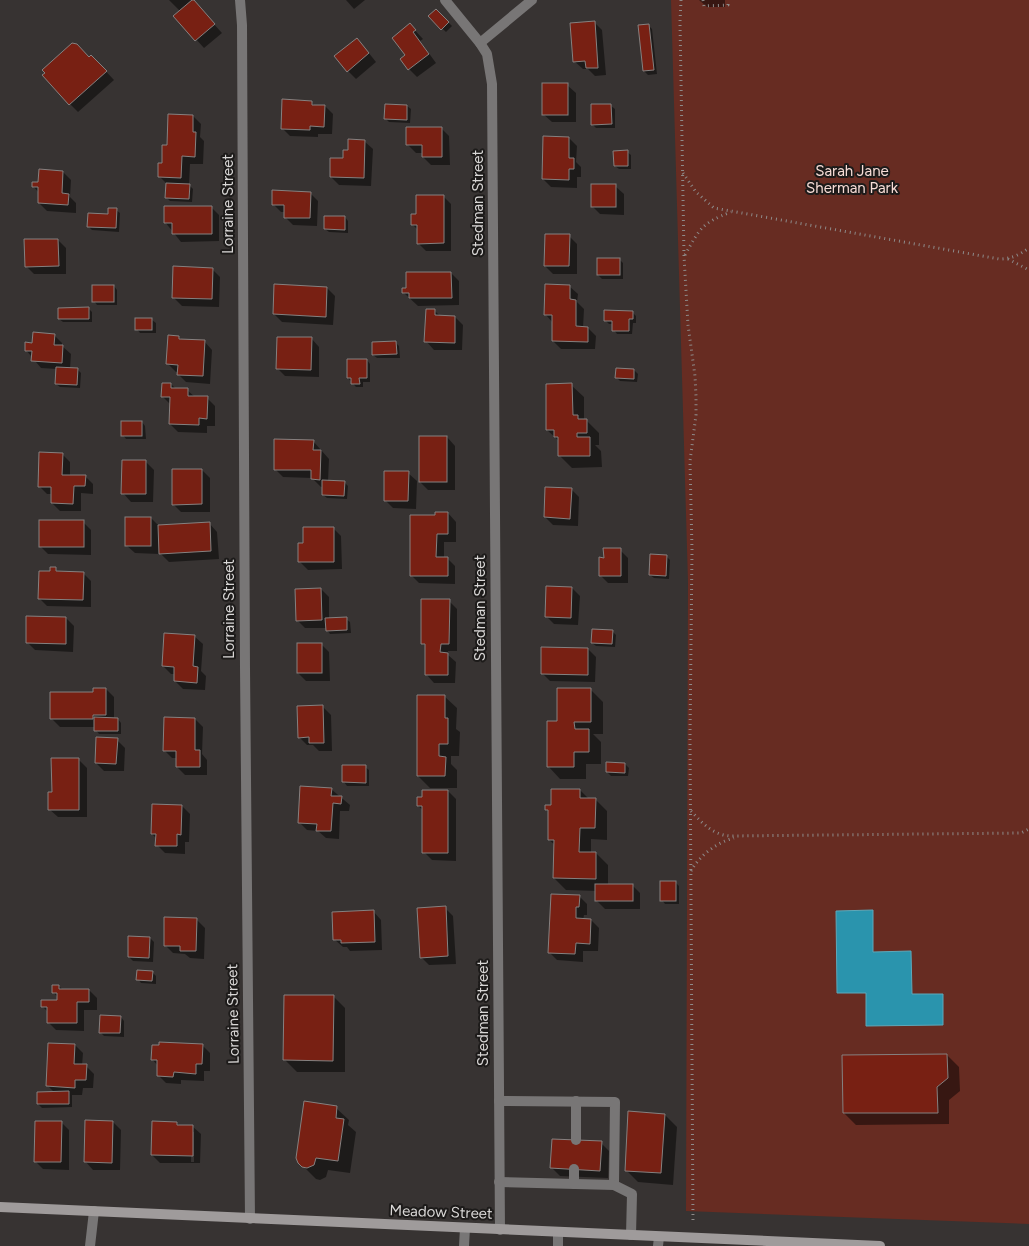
<svg xmlns="http://www.w3.org/2000/svg" width="1029" height="1246" font-family="Figtree,sans-serif">
<rect width="100%" height="100%" fill="#373332"/>
<!-- green -->
<path fill="#672c22" d="M671,0H1029V1224L686,1211L688,582Z"/>
<!-- water -->
<path fill="#2a94ad" stroke="#5ea8b9" d="M873,910V952L911,951L912,994H943V1025L866,1026V993H837L836,911Z"/>
<!-- shadow -->
<g fill="#0007" fill-rule="evenodd">
<path d="M169,0H192L222,33L204,48L175,16L180,11Z"/>
<path d="M346,0H365L354,9Z"/>
<path d="M699,0H725V7H707Z"/>
<path d="M436,10L452,26L446,32L429,16Z"/>
<path d="M594,22L602,30L606,75L595,76L588,69H583L574,61Z"/>
<path d="M410,25L423,39L420,41L436,63L417,77L409,69L407,55Z"/>
<path d="M648,25L652,29L657,74L648,75L644,71Z"/>
<path d="M364,47L376,62L356,79L348,71Z"/>
<path d="M90,58L99,64L114,80L78,112L70,104Z"/>
<path d="M567,85L576,93V122H552L543,114Z"/>
<path d="M311,102L315,106H325L333,114L332,134H318V137L290,136L282,128Z"/>
<path d="M407,106L411,109L410,123L389,122L385,118Z"/>
<path d="M611,106L615,109V128H596L592,124Z"/>
<path d="M193,116L201,124L200,137L204,141L203,164H190L189,185L193,189L192,202L170,201L166,197L167,184L159,176L168,146Z"/>
<path d="M441,128L449,136L450,165H431L423,157V153H416L408,145Z"/>
<path d="M569,138L577,146L576,162L581,167V177H577V188L551,187L543,179Z"/>
<path d="M364,141L373,149L371,186L339,185L331,177L349,151Z"/>
<path d="M627,152L631,155V169H619L615,166Z"/>
<path d="M63,172L71,180L70,197L76,203V213L47,211L39,203V193L33,186Z"/>
<path d="M615,186L624,194V215L600,214L592,206Z"/>
<path d="M310,193L318,201L317,226L293,225L285,217V212H281L273,204Z"/>
<path d="M443,196L451,204V251H426L418,243V230L412,224L417,215Z"/>
<path d="M211,207L219,215V241L181,242L165,222Z"/>
<path d="M116,210L120,213L119,232L92,230L89,227L109,216Z"/>
<path d="M345,217L348,221V233L329,232L325,229Z"/>
<path d="M569,236L577,244V274H553L545,266Z"/>
<path d="M58,240L66,248V274H34L26,266Z"/>
<path d="M619,259L623,263V279H602L598,275Z"/>
<path d="M212,269L220,277L219,307L182,306L174,298Z"/>
<path d="M451,273L459,281V305L418,306L403,292Z"/>
<path d="M114,286L117,290V305H97L94,301Z"/>
<path d="M569,286L578,294L577,302L584,309L583,328H588L596,336L595,349H561L553,341V323L546,315Z"/>
<path d="M327,288L335,296L333,325L282,322L274,314Z"/>
<path d="M88,308L92,312V322H63L59,319Z"/>
<path d="M434,310L441,317H455L463,325L462,350H434L426,341Z"/>
<path d="M632,312L636,316V323H633L632,334H617L614,330V324H609L605,320Z"/>
<path d="M152,320L156,323V333H140L137,329Z"/>
<path d="M54,335L62,343V346L71,354L70,369H77L81,373L80,388L60,387L56,384L57,369L41,368L26,350Z"/>
<path d="M179,337L182,340L204,341L212,350L210,384L186,382L178,374L179,372H176L168,364Z"/>
<path d="M311,338L319,347V377L285,376L277,368Z"/>
<path d="M396,343L399,346L400,358H377L373,355Z"/>
<path d="M367,360L370,364V382H363V387H356L348,378Z"/>
<path d="M634,370L638,374L637,382L620,381L616,377Z"/>
<path d="M171,384L176,389L187,390L195,397L207,398L215,406V426H207V433L178,432L170,424L171,405L163,397Z"/>
<path d="M571,385L584,397V421H587L599,433V445H595L601,451L602,467L572,468L560,456L559,441L547,430Z"/>
<path d="M142,422L145,426L146,439H126L123,435Z"/>
<path d="M447,437L455,446V490H428L420,482Z"/>
<path d="M313,441L329,459L328,482H344L348,486L347,499L327,498L323,495V487H321L312,478L283,477L275,469Z"/>
<path d="M62,454L70,462V476H85L93,484V494L81,493V511H60L52,503V494H47L39,486Z"/>
<path d="M146,462L154,470L153,502H131L123,493Z"/>
<path d="M202,470L210,478V512H181L173,504Z"/>
<path d="M408,473L417,481L416,509L393,508L385,500Z"/>
<path d="M571,489L579,497L578,526L553,525L545,517Z"/>
<path d="M448,513L456,522V542H444V558H447L455,566V584L419,583L411,575L436,516Z"/>
<path d="M151,518L159,526L209,523L217,532L219,559L169,562L159,552V554L135,553L126,545Z"/>
<path d="M83,522L91,530V555L48,554L40,546Z"/>
<path d="M333,528L341,536L342,569L308,570L300,562L304,544Z"/>
<path d="M620,550L628,558V583H608L600,575L605,559Z"/>
<path d="M666,556L670,560L669,579L654,578L650,575Z"/>
<path d="M55,569L59,573H83L91,581V607L47,606L39,598L52,572Z"/>
<path d="M572,588L580,596L578,625L554,624L546,616Z"/>
<path d="M321,589L329,597V619H346L350,622L351,633L330,634L327,630V628H305L297,620Z"/>
<path d="M449,601L457,609V651H448V655L456,662L455,683H434L426,674L427,647L422,643Z"/>
<path d="M66,618L74,626L73,652L35,650L27,642Z"/>
<path d="M612,631L616,635L615,647L596,646L592,643Z"/>
<path d="M194,636L203,644L201,671L206,676L205,690L183,689L175,681V674H171L163,666Z"/>
<path d="M321,644L329,652L330,681H306L298,673Z"/>
<path d="M588,649L596,657L595,682L550,681L542,673Z"/>
<path d="M106,689L114,697V719H118L121,723V734H99L96,730V727H60L52,719L95,693Z"/>
<path d="M591,690L603,702V734H593L601,742V764H586V779H560L548,766L558,722Z"/>
<path d="M444,696L457,708L456,729L460,732L459,756H451V764L457,770V788H430L418,776Z"/>
<path d="M323,707L331,715L332,751H319L313,745H307L299,737Z"/>
<path d="M195,719L203,727L202,754L207,760V775H185L177,767V758H172L164,750Z"/>
<path d="M117,740L125,748L124,771H104L96,763Z"/>
<path d="M79,760L87,768V817H58L49,809L53,793Z"/>
<path d="M625,764L629,768L628,776H611L607,772Z"/>
<path d="M365,767L369,770V786H347L344,782Z"/>
<path d="M331,789L350,805L349,811H340L339,839L326,838L318,831L307,830L299,822Z"/>
<path d="M580,790L589,799H595L607,811V840L591,839V853H596L608,865V885H632L640,893V909H605L597,901V891L566,890L554,878L555,845L549,840L550,813L546,810Z"/>
<path d="M448,791L456,799V861L432,860L424,852V811L418,806Z"/>
<path d="M182,806L190,814L189,842H185V854L165,853L157,845V839L152,834Z"/>
<path d="M675,882L679,886V904H665L662,900Z"/>
<path d="M579,896L587,904V915H584L583,920H591L599,928L598,951H583V962L557,960L549,952Z"/>
<path d="M445,908L453,916L456,964L429,965L421,957Z"/>
<path d="M373,911L381,920L382,950L350,951L347,947H343L334,939Z"/>
<path d="M196,919L205,928L204,959L190,958L185,954L173,953L165,945Z"/>
<path d="M150,938L154,942L153,962L133,961L129,957Z"/>
<path d="M153,973L156,976V984L141,983L138,979Z"/>
<path d="M59,986L63,990H89L97,998V1010H84V1031L56,1030L48,1022V1012L43,1007L59,1001L58,998L54,993Z"/>
<path d="M333,996L345,1008V1072H297L285,1060Z"/>
<path d="M121,1017L124,1021V1037L104,1036L100,1032Z"/>
<path d="M75,1045L83,1053L82,1066H86L94,1074L93,1088H83L82,1095H72V1107L42,1108L38,1104L54,1092L48,1086Z"/>
<path d="M202,1045L210,1053V1071H204V1081L181,1080V1084L166,1083L158,1075V1066L152,1059Z"/>
<path d="M947,1055L959,1067L960,1091L949,1100V1124L856,1125L844,1113Z"/>
<path d="M336,1108L349,1120L348,1125L356,1132L350,1173L328,1170L326,1177L320,1180L316,1179L299,1162Z"/>
<path d="M665,1115L677,1127L673,1185L638,1182L626,1170Z"/>
<path d="M61,1122L69,1130V1170L43,1169L35,1161Z"/>
<path d="M113,1122L121,1130L120,1170H93L85,1161Z"/>
<path d="M177,1123L180,1126H192L201,1134L200,1163H160L152,1155ZM192,1132H194V1162H191Z"/>
<path d="M601,1143L609,1151L608,1178L560,1176L552,1168Z"/>
</g>
<!-- building -->
<g fill="#782013" stroke="#858180">
<path d="M192,0H194L215,24L195,41L173,16Z"/>
<path d="M436,9L449,22L441,30L428,16Z"/>
<path d="M595,21L598,68H586L585,61L573,62L570,23Z"/>
<path d="M410,23L416,30L413,32L429,54L408,70L400,59L405,55L392,38Z"/>
<path d="M649,24L654,70L643,71L638,25Z"/>
<path d="M357,38L369,53L347,72L334,56Z"/>
<path d="M72,43L77,44L89,57L91,55L107,71L69,105L42,75L45,73L42,70Z"/>
<rect x="542" y="83" width="26" height="32"/>
<path d="M282,99L312,101V105H325L324,127L310,126V130L281,129Z"/>
<path d="M385,104L407,105V120L384,119Z"/>
<path d="M591,104H611L612,124L591,125Z"/>
<path d="M168,114L193,115V132H196L195,157L182,156L181,178L158,177V163H162V145H167Z"/>
<path d="M406,127H442V157H422V145H406Z"/>
<path d="M543,136L569,137V158H574V169H569V180L542,179Z"/>
<path d="M348,139L365,140L364,178L330,177V158H343V150H348Z"/>
<path d="M628,150V166H614L613,151Z"/>
<path d="M39,169L63,171L62,193L69,194L68,205L38,203V187H32V182H38Z"/>
<path d="M166,183L190,184L189,199L165,198Z"/>
<rect x="591" y="184" width="25" height="23"/>
<path d="M272,190L311,192L310,218H284V205H272Z"/>
<path d="M416,195H444V243L417,244V225H411V214H416Z"/>
<path d="M164,206H212V234H172V223H164Z"/>
<path d="M108,208H117L116,228L87,227L88,213L108,214Z"/>
<path d="M324,216H345V230L324,229Z"/>
<path d="M545,234H570L569,266H544Z"/>
<path d="M24,239H58L59,266L25,267Z"/>
<rect x="597" y="258" width="23" height="17"/>
<path d="M173,266L213,268L212,299L172,298Z"/>
<path d="M406,272H451L452,298H409V293H402V288H406Z"/>
<path d="M274,284L327,287L326,317L273,314Z"/>
<path d="M545,284L570,285V299L576,300V326L588,327V342L552,341V315H544Z"/>
<rect x="92" y="285" width="22" height="17"/>
<path d="M89,307V319H58V308Z"/>
<path d="M426,309H435V315L455,316V343L424,342Z"/>
<path d="M604,310L633,311V319H629V331H612V321H604Z"/>
<rect x="135" y="318" width="17" height="12"/>
<path d="M33,332L55,334L54,345H63L62,363L31,361L32,351H25V342L32,343Z"/>
<path d="M168,335L179,336V339L205,340L203,376L177,375L178,365L166,364Z"/>
<path d="M277,337H312L311,370L276,369Z"/>
<path d="M396,341L397,354L372,355V342Z"/>
<path d="M347,359H367V378H359L360,384H351V378H347Z"/>
<path d="M56,367L78,368L77,385L55,384Z"/>
<path d="M616,368L634,369V379L615,378Z"/>
<path d="M162,383H171V388H188V396H208L207,419L199,418V425L169,424L170,397H161Z"/>
<path d="M572,383L573,415H578V419H587V433H577V437H590V456H558V437H554V430H546V384Z"/>
<rect x="121" y="421" width="21" height="15"/>
<rect x="419" y="436" width="28" height="46"/>
<path d="M274,439L314,440L313,450H321L320,480L311,479V470H274Z"/>
<path d="M39,452L63,453L62,475H86L85,486H74L73,504L51,503V487H38Z"/>
<path d="M122,460H146V494H121Z"/>
<path d="M172,469H202V504L172,505Z"/>
<path d="M384,471H409L408,501H384Z"/>
<path d="M322,480L345,481L344,496L322,495Z"/>
<path d="M545,487L572,488L570,519L544,517Z"/>
<path d="M435,512H448V534H437L436,557H448V576H410V515H435Z"/>
<rect x="125" y="517" width="26" height="29"/>
<rect x="39" y="520" width="45" height="27"/>
<path d="M210,522L211,551L159,554L158,525Z"/>
<path d="M303,527H334V562H298V543H303Z"/>
<path d="M603,548H621V576H599V557L604,558Z"/>
<path d="M650,554L667,555L666,576L649,575Z"/>
<path d="M50,567H56V571L84,572L83,600L38,599L39,571H50Z"/>
<path d="M546,586L572,587L571,618L545,617Z"/>
<path d="M321,588L322,620L296,621L295,589Z"/>
<path d="M421,599H450L449,644H441L440,652L448,653V675H425V644H421Z"/>
<path d="M26,616L66,617V644L26,643Z"/>
<path d="M347,617V630L326,631L325,618Z"/>
<path d="M592,629L613,630L612,644L591,643Z"/>
<path d="M164,633L195,635L193,666L198,667L197,683L174,681V667L162,666Z"/>
<rect x="297" y="643" width="25" height="30"/>
<path d="M541,647L588,648V675L541,674Z"/>
<path d="M93,688H106V715H93V719H50V692H93Z"/>
<path d="M557,688H591V722H574L575,729H589V752H574V767H547V721H557Z"/>
<path d="M417,695H445V718H448V744H439V756L446,757L445,776H417Z"/>
<path d="M323,705L324,743H309V737L298,738L297,706Z"/>
<path d="M94,717L118,718V731H94Z"/>
<path d="M164,717L195,718V750H200V767H176V751H163Z"/>
<path d="M96,737L118,738L116,764L95,763Z"/>
<path d="M51,758H79V810H48V792H52Z"/>
<path d="M606,762L625,763V773L606,772Z"/>
<path d="M342,765H366V783L342,782Z"/>
<path d="M300,786L332,788L331,796H342L341,804L333,803L331,831H316L317,824L298,823Z"/>
<path d="M551,789H580V798H596L595,828H580L579,852H596V879L553,878L554,840H548V810H545V805H551Z"/>
<path d="M422,790H448V853H422V806H417V797H422Z"/>
<path d="M152,804L182,805L181,835L177,834V846H155L156,834H151Z"/>
<rect x="660" y="881" width="16" height="20"/>
<rect x="595" y="884" width="38" height="17"/>
<path d="M551,894L580,895L579,907H576V918L591,919L590,944L576,943L575,954L548,953Z"/>
<path d="M446,906L448,956L420,958L417,908Z"/>
<path d="M374,910L375,942L341,943V940H333L332,912Z"/>
<path d="M164,917L197,918L196,951H180V946H164Z"/>
<path d="M128,936L150,937L149,958L128,957Z"/>
<path d="M137,970L153,971L152,981L136,980Z"/>
<path d="M52,985H59V989H89V1002H77V1023H47V1007H41V1000H57V993H52Z"/>
<path d="M284,995H334L333,1061L283,1060Z"/>
<path d="M100,1015L121,1016L120,1033H99Z"/>
<path d="M159,1042L203,1044L202,1064H196V1074L174,1072L173,1077L157,1076V1060H151L152,1045H159Z"/>
<path d="M48,1043L75,1044L74,1064H87L86,1080H75V1088L46,1086Z"/>
<path d="M947,1054L948,1078L937,1087L938,1113H843L842,1055Z"/>
<path d="M69,1091V1104H37V1092Z"/>
<path d="M304,1101L337,1106L336,1118L344,1119L338,1161L316,1158L314,1165L307,1168L302,1167L298,1163L296,1158Z"/>
<path d="M628,1111L665,1114L661,1173L625,1171Z"/>
<path d="M85,1120L113,1121L112,1163L84,1162Z"/>
<path d="M35,1121H62L61,1162H34Z"/>
<path d="M152,1121L177,1122V1125H193V1156L151,1155Z"/>
<path d="M552,1139L602,1141L600,1171L550,1168Z"/>
</g>
<g fill="none" stroke-linecap="round" stroke-linejoin="round">
<!-- path -->
<g stroke="#8e8b8a" stroke-width="3" stroke-dasharray="1 4" stroke-linecap="butt">
<path d="M681,0L680,22L684,256L688,325L695,376L696,396V415L690,461L692,550L690,738L693,1223"/>
<path d="M703,0L704,6L728,5V0"/>
<path d="M683,173L696,192L714,208L999,259C1011,259 1019,255 1029,248"/>
<path d="M685,255C700,228 702,223 731,212"/>
<path d="M1008,259L1029,270"/>
<path d="M691,811C703,824 713,835 731,836L1021,833L1029,829"/>
<path d="M691,871C699,856 717,842 734,838"/>
</g>
<!-- service -->
<g stroke="#787676" stroke-width="10">
<path d="M499,1101L615,1102L614,1185"/>
<path d="M576,1140V1101"/>
<path d="M499,1182L614,1185L632,1194L631,1235"/>
<path d="M574,1184V1169"/>
<path d="M90,1246L94,1211"/>
<path d="M464,1246L465,1228"/>
<path d="M558,1246V1232"/>
<path d="M658,1246L659,1237"/>
</g>
<!-- minor -->
<g stroke="#787676" stroke-width="10">
<path d="M240,0L242,25L245,668L250,1219"/>
<path d="M445,0L480,43L487,54L492,84L500,1230"/>
<path d="M480,43L532,0"/>
</g>
<!-- secondary -->
<path stroke="#9f9b9b" stroke-width="10" d="M0,1207L880,1246"/>
</g>
<g text-anchor="middle" dominant-baseline="central" stroke-width="4" stroke-linejoin="round" paint-order="stroke">
<!-- park labels -->
<g font-size="15" fill="#f7dcd6" stroke="#1d1b1a">
<text x="852" y="171">Sarah Jane<tspan x="852" dy="17">Sherman Park</tspan></text>
</g>
<!-- street labels -->
<g font-size="15" fill="#d9d7d6" stroke="#1d1b1a">
<text transform="translate(478 203) rotate(-90)">Stedman Street</text>
<text transform="translate(228 204) rotate(-90)">Lorraine Street</text>
<text transform="translate(480 608) rotate(-90)">Stedman Street</text>
<text transform="translate(229 609) rotate(-90)">Lorraine Street</text>
<text transform="translate(483 1013) rotate(-90)">Stedman Street</text>
<text transform="translate(233 1014) rotate(-91)">Lorraine Street</text>
<text transform="translate(441 1212) rotate(2)">Meadow Street</text>
</g>
</g>
</svg>
